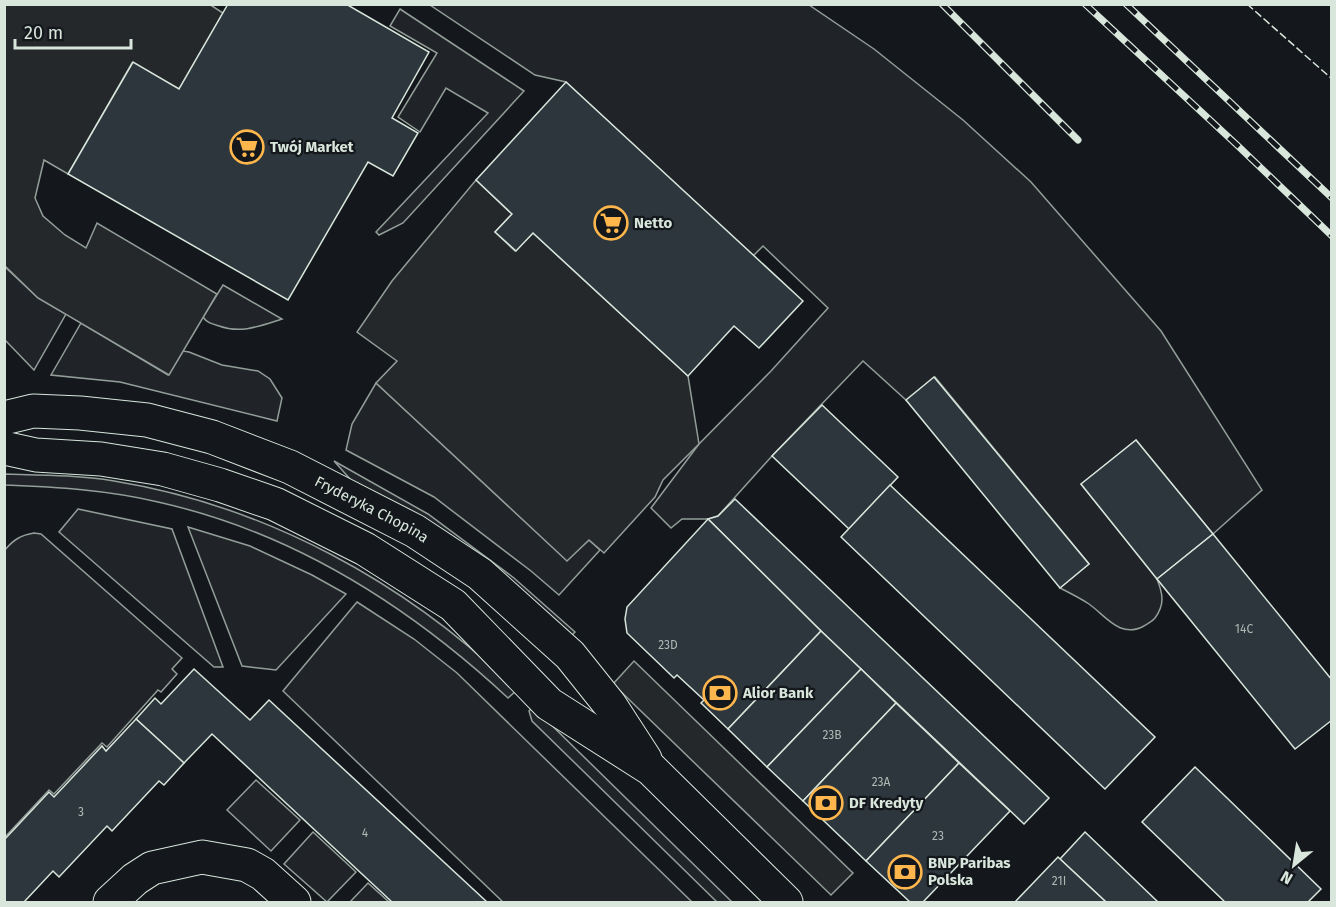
<svg xmlns="http://www.w3.org/2000/svg" width="1336" height="907" font-family="'Fira Sans',sans-serif">
<rect width="100%" height="100%" fill="#14181c"/>
<!-- green -->
<g fill="#202428" stroke="#939e99" stroke-width="1.5">
<path d="M430,5H809L874,49L963,120L1031,182L1161,331L1262,490L1213,534L1136,440L1081,484L1157,579C1163,594 1165,604 1155,618C1152,622 1148,623 1144,626C1120,639 1106,616 1089,604C1080,598 1070,593 1060,588L1089,564L935,377L906,400L863,361L772,456L718,516L708,519H682L671,528L651,508L699,444L771,371L828,308L763,246L753,256L566,82L535,75Z"/>
<path d="M400,9L524,91L403,223L379,235L376,232L488,113L446,88L420,132L398,117L437,53L390,26Z"/>
<path d="M4,266L38,298L66,314L34,370L5,340Z"/>
<path d="M223,285L282,319C260,326 241,334 219,326C212,324 207,323 203,317Z"/>
<path d="M81,323L168,375L183,351L189,352L222,365L258,371L270,379L282,398L277,421L120,382L51,375Z"/>
<path d="M376,383L567,560L589,540L600,550L559,595L531,571L434,497L346,450L352,424Z"/>
<path d="M334,461L428,514L514,578L575,632L567,640L359,489Z"/>
<path d="M5,474C41,475 78,475 114,481C267,506 407,583 517,690L508,698C408,605 293,532 158,502C108,490 56,487 5,485Z"/>
<path d="M78,509L172,529L223,667H214L59,532Z"/>
<path d="M188,527L250,546L312,575L346,594L276,670L242,666Z"/>
<path d="M34,533L41,534L182,658L172,669L177,674L161,692L158,690L107,747L102,743L54,794L49,790L5,837V550C13,540 21,535 34,533Z"/>
<path d="M357,602L414,639L457,673L692,902H503L283,691Z"/>
<path d="M533,707L732,902H717L532,721L529,711Z"/>
<path d="M256,780L300,820L271,851L227,810Z"/>
<path d="M313,832L356,872L327,902L284,864Z"/>
<path d="M368,883L389,902H350Z"/>
</g>
<!-- parking -->
<g fill="#24282b" stroke="#939e99" stroke-width="1.5">
<path d="M209,4L223,13L179,89L132,63L68,174L44,160L35,198L43,216L65,235L86,248L97,223L217,294L169,375L38,298L5,266L4,5Z"/>
<path d="M476,180L512,214L495,232L515,251L533,233L688,376L699,444L663,480L655,497L604,553L589,540L567,561L376,383L397,361L357,332L392,281Z"/>
<path d="M634,661L853,873L831,895L613,684Z"/>
</g>
<!-- building -->
<g fill="#2c363c" stroke="#d8e6dc" stroke-width="1.5">
<path d="M228,4H346L429,52L392,118L418,133L393,176L368,162L288,300L68,174L133,62L179,89Z"/>
<path d="M566,82L803,301L759,348L734,326L688,376L533,233L516,251L495,232L512,214L476,180Z"/>
<path d="M934,377L1089,564L1060,588L906,400Z"/>
<path d="M822,405L898,477L849,529L772,456Z"/>
<path d="M1136,440L1213,534L1157,579L1081,484Z"/>
<path d="M890,485L1155,737L1105,789L841,537Z"/>
<path d="M735,499L1049,798L1024,824L821,631L708,519L718,516Z"/>
<path d="M708,519L821,631L728,729L701,703L704,700L677,675L674,678L627,633L625,619L627,607Z"/>
<path d="M1213,534L1332,680V720L1295,749L1157,579Z"/>
<path d="M821,631L861,669L767,767L728,729Z"/>
<path d="M194,669L250,720L269,700L487,902H392L212,734L184,763L136,719L155,698L161,704Z"/>
<path d="M861,669L896,703L803,801L767,767Z"/>
<path d="M896,703L959,763L866,861L803,801Z"/>
<path d="M136,719L184,763L164,785L159,781L112,831L107,826L59,877L53,871L24,902H4V840L49,792L54,797L102,746L106,751Z"/>
<path d="M959,763L1010,811L923,902H910L866,861Z"/>
<path d="M1195,767L1321,889L1308,902H1225L1142,822Z"/>
<path d="M1085,832L1158,902H1106L1060,859Z"/>
<path d="M1058,857L1060,859L1106,902H1015Z"/>
</g>
<g fill="none" stroke-linecap="round" stroke-linejoin="round">
<defs>
<path id="minor" d="M110,902L135,879L152,868L202,857L247,865L263,874L294,902"/>
<g id="tertiary">
<path id="s1" d="M4,418L33,411L80,413L147,420L212,437L290,467L415,531L480,574L570,655L610,705L645,759"/>
<path d="M4,448L36,455L101,459L163,469L220,485L275,504L365,549L453,605L549,704L651,769L786,902"/>
</g>
</defs>
<!-- minor casing -->
<use href="#minor" stroke="#d8e6dc" stroke-width="35"/>
<!-- tertiary casing -->
<use href="#tertiary" stroke="#d8e6dc" stroke-width="35"/>
<!-- minor -->
<use href="#minor" stroke="#14181c" stroke-width="33"/>
<!-- tertiary -->
<use href="#tertiary" stroke="#14181c" stroke-width="33"/>
<defs>
<g id="rail">
<path d="M942,4L1078,140"/>
<path d="M1085,4L1237,145L1332,236"/>
<path d="M1126,4L1332,198"/>
</g>
</defs>
<!-- rail casing -->
<use href="#rail" stroke="#d8e6dc" stroke-width="7"/>
<!-- rail -->
<use href="#rail" stroke="#14181c" stroke-width="4.5" stroke-dasharray="14" stroke-linecap="butt"/>
<!-- fence -->
<path stroke="#d8e6dc" stroke-width="1.5" stroke-dasharray="8 3" stroke-linecap="butt" d="M1247,4L1332,79"/>
</g>
<!-- icons -->
<defs>
<symbol id="supermarket-ring" viewBox="-11 -11 22 22"><circle r="9.5" fill="#14181c" stroke="#ffb74d" stroke-width="1.5"/><path d="M-6-5.5h2.5l.6 2H6L4.5 2H-2.5L-4.4-4H-6ZM-1.5 3.2a1.3 1.3 0 1 0 .1 0ZM3 3.2a1.3 1.3 0 1 0 .1 0Z" fill="#ffb74d"/></symbol>
<symbol id="bank-ring" viewBox="-11 -11 22 22"><circle r="9.5" fill="#14181c" stroke="#ffb74d" stroke-width="1.5"/><path d="M-6-4H6V4H-6ZM0-2.3a2.3 2.3 0 1 0 0 4.6a2.3 2.3 0 1 0 0-4.6Z" fill="#ffb74d"/></symbol>
</defs>
<g fill-rule="evenodd">
<use href="#supermarket-ring" x="228" y="128" width="38" height="38"/>
<use href="#supermarket-ring" x="592" y="204" width="38" height="38"/>
<use href="#bank-ring" x="701" y="674" width="38" height="38"/>
<use href="#bank-ring" x="807" y="784" width="38" height="38"/>
<use href="#bank-ring" x="886" y="853" width="38" height="38"/>
</g>
<g text-anchor="middle" dominant-baseline="central" stroke-width="4.5" stroke-linejoin="round" paint-order="stroke">
<!-- number labels -->
<g font-size="12" fill="#adbab4">
<text x="1244" y="629">14C</text>
<text x="668" y="645">23D</text>
<text x="832" y="735">23B</text>
<text x="881" y="782">23A</text>
<text x="81" y="812">3</text>
<text x="365" y="833">4</text>
<text x="938" y="836">23</text>
<text x="1059" y="881">21I</text>
</g>
<!-- poi labels -->
<g font-size="15" font-weight="bold" fill="#d8e6dc" stroke="#14181c" text-anchor="start">
<text x="270" y="147">Twój Market</text>
<text x="634" y="223">Netto</text>
<text x="743" y="693">Alior Bank</text>
<text x="849" y="803">DF Kredyty</text>
<text x="928" y="863">BNP Paribas<tspan x="928" dy="17">Polska</tspan></text>
</g>
<!-- street labels -->
<g font-size="15" fill="#d8e6dc" stroke="#14181c">
<text stroke="none"><textPath href="#s1" startOffset="387">Fryderyka Chopina</textPath></text>
</g>
</g>
<!-- border -->
<rect width="1336" height="907" fill="none" stroke="#d8e6dc" stroke-width="12"/>
<!-- north arrow -->
<g transform="translate(1294 865) rotate(210)" stroke="#14181c" stroke-width="4.5" paint-order="stroke">
<path d="M0-4.5L10 22L0 15L-10 22Z" fill="#d8e6dc"/>
<text y="-9" font-size="16" font-weight="bold" text-anchor="middle" fill="#d8e6dc">N</text>
</g>
<!-- scale -->
<path d="M15 39v9h116v-9" fill="none" stroke="#d8e6dc" stroke-width="3"/>
<text x="24" y="39" font-size="18" fill="#d8e6dc" stroke="#14181c" stroke-width="4.5" paint-order="stroke">20 m</text>
</svg>
